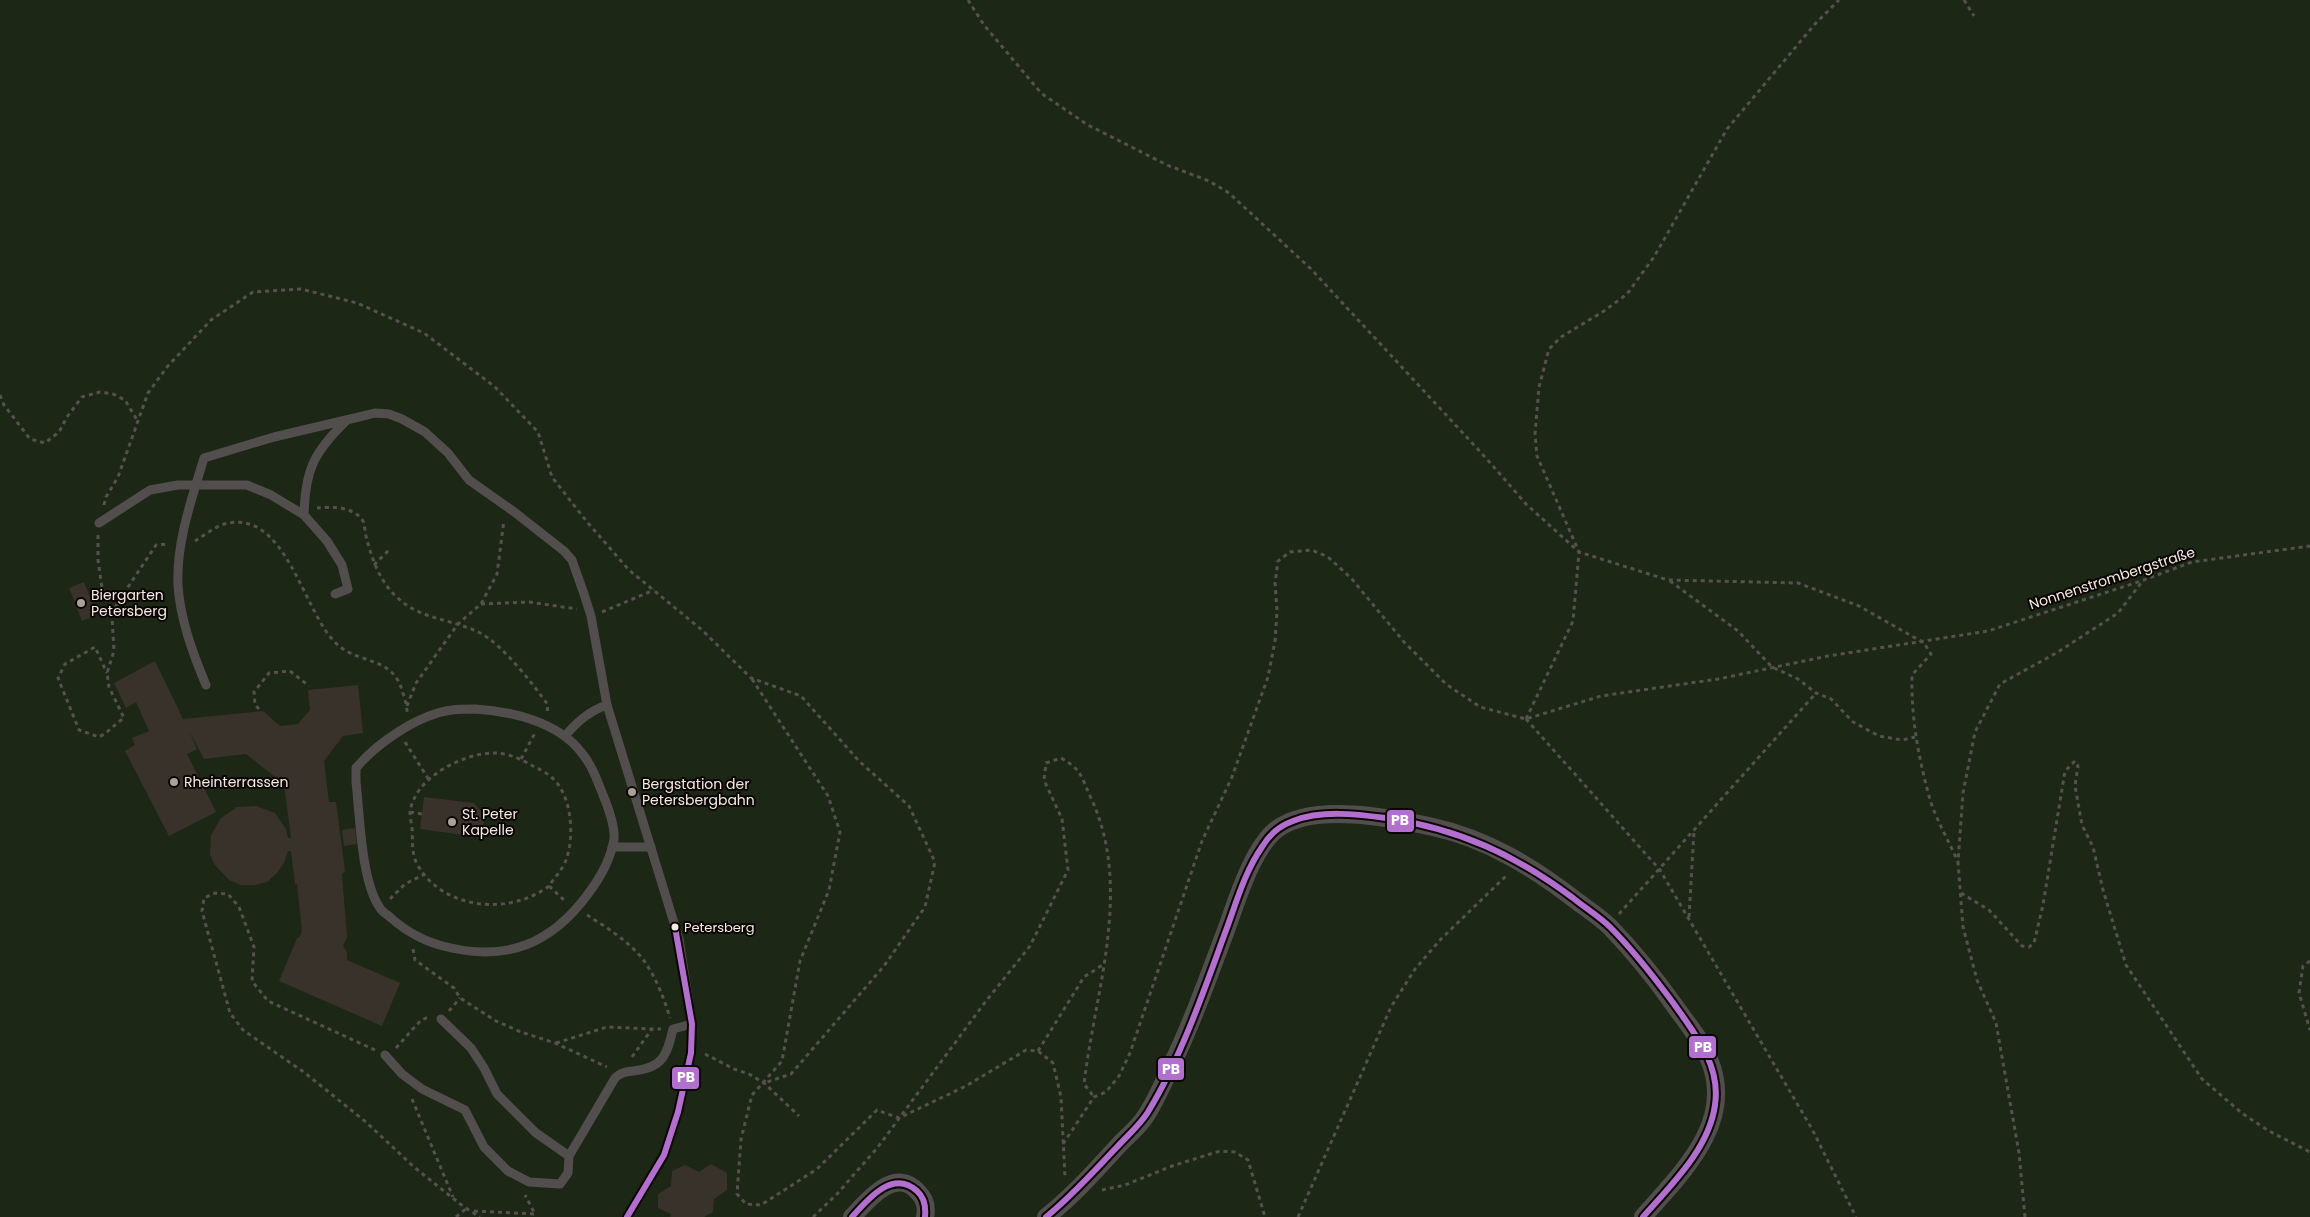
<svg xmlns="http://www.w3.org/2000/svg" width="2310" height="1217" font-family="Poppins,sans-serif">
<rect width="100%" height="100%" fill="#1f1811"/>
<!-- green -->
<rect fill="#1d2715" x="0" y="0" width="2310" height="1217"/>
<!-- building -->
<g fill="#38322b">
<path d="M84,582L97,615L82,621L69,588Z"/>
<path d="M155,661L183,719L263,711L280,726L298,724L310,710L308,690L358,685L363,733L343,736L324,761L329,802H336L345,871L342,874L347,937L343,946L347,952V960L400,983L382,1026L279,981L297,938H299L302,931L297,884H295L291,851H288L284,863L277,873L267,882L255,885H241L229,880L214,864L210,854L211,835L221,818L237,807L256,806L275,813L286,829L288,838H291L284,784L246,754L204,759L189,731L197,749L187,754L216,812L169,836L125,751L135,745L132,738L149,731L136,702L126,708L114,683Z"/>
<path d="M424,797L474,803L484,815L483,828L470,836L420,829Z"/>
<path d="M355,828L357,844L344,846L342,830Z"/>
<path d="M711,1164L727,1173V1190L714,1199L713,1212L704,1217H670L671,1214L658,1208V1194L671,1186L672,1171L685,1165L699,1172Z"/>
</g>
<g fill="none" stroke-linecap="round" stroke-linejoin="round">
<!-- path -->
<g stroke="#55514f" stroke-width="3" stroke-dasharray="4 4" stroke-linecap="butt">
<path d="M968,0L984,25L1041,93L1088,125L1167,165L1209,181L1229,193L1311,269L1486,458L1526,504L1579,552L1668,580L1798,583L1859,606L1924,643L1931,654L1912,675C1911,717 1918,755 1929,796C1935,818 1949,841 1958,862"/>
<path d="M1964,0L1974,16"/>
<path d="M0,395L4,405L30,439L45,443L59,432L67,417L82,397L100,392L113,394L125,400L137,420"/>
<path d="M104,505L106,497L118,477L148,393L167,367L211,320L253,292L301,289L357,303L424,333L495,387L538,432L552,477L587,522L629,570L702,630L751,678L801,696L859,761L909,806L935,862L925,907L884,966L791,1074L764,1083"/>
<path d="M317,508C331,507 354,506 363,521C365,526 365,534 367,540C373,562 381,584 399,599C422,620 453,619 480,633C502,644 533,684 548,705L547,712"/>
<path d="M98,535V560L102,588L112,616L114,651L107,673L109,687L124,718C115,724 109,732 99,737L79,730L58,678L65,664L95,647L107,673"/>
<path d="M195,541C203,536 212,529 221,525C287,503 303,617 339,646C361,664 392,657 402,690C404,697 407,704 407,712"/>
<path d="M374,565L390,549"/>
<path d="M1670,581L1738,631L1772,667L1798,679L1816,693L1831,699L1853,722L1879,736L1902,740L1915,737"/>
<path d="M481,604L529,602L577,609"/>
<path d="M602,612L654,590"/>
<path d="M112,615L118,602L156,545L169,544"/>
<path d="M752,679L828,796L840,832L829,890L800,961L782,1061L752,1095L741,1139L737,1194L746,1204L761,1205L817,1169L877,1110L899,1118L966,1086L1026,1050L1038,1051L1053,1063L1061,1097L1065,1177"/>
<path d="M407,706L416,683L458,624L481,604L497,574L504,520"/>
<path d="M259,709L255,705L254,692L269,673L290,671L309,686"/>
<path d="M1526,719L1573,621L1579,552L1537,456L1535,434L1539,387L1549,349L1561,337L1604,311L1627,294L1654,257L1727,129L1815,24L1839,0"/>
<path d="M1526,719L1660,870L1812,1129L1856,1217"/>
<path d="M405,742L429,780"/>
<path d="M521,759L535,733"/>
<path d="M410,812L422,814"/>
<path d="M549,886C510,916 442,910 417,864C411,852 413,840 412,827C411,822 410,816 410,812C415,777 463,753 495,753C508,753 523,760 533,766C539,769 545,772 550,776C572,793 575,836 566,860C563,869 554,878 549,886L565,901"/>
<path d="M1961,893L1989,910L2022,946L2029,947L2034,943L2043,905L2065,771L2075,761L2078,766L2075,786L2082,825L2093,847L2103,890L2126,965L2202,1079L2243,1114L2269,1131L2310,1152"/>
<path d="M390,899L405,884L423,875"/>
<path d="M1619,914L1816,693"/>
<path d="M587,915C606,927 628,941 642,958C655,975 664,998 670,1018"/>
<path d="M1689,917L1694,831"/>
<path d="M413,949L415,960L454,988L460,998L496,1021L521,1032L555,1043L607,1067"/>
<path d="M2310,961L2303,966L2299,993L2310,1030"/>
<path d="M449,1011L460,998"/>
<path d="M556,1043L607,1027L652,1029"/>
<path d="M396,1048L421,1020L429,1017"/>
<path d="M375,1050L268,1001L252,981L254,947L239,907L228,894L215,893L204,898L202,911L230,1013L243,1030L305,1073L366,1122L414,1167L464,1207L480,1217"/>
<path d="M1038,1051L1084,977L1104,964"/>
<path d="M705,1054L734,1069L749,1074L764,1083L799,1116"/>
<path d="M632,1057L652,1029H661"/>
<path d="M412,1099L453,1197"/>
<path d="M1063,1144L1094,1097L1106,1092L1119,1076L1130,1053L1202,841L1232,777L1268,677L1275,641L1277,611L1275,583L1278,561L1290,552L1312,550L1328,557L1351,578L1404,642L1446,684L1480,707L1526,719L1601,696L1718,679L1828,656L1988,631L2141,581L2192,562L2310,546"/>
<path d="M1102,1190L1125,1185L1172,1166L1220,1151L1235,1152L1248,1160L1265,1217"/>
<path d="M474,1211L535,1214L525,1195"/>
<path d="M456,1217L467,1208"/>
<path d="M813,1217L837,1194L878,1147L983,1005L1030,946L1068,870L1062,819L1044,780L1046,763L1061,758C1081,769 1081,776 1090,796C1134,887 1095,990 1084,1084L1094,1097"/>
<path d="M1298,1217L1391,1007L1415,969L1441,939L1507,875"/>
<path d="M2025,1217L2019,1153L1996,1023L1977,980L1963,927L1958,862L1963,793L1975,732L2000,684L2058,652L2118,613L2141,583"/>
</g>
<!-- service -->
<g stroke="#534e4e" stroke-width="9">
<path d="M304,515C305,470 314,452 346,421"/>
<path d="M99,523L150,490L178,485H247L271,495L304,515L327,541L342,565L348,589L335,594"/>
<path d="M206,685C193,654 180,619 178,585C176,543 192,498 204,458L274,437L363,416L375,413L389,414L402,419L425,432L448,453L469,480L513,511L564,551L572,560L584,594L591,616L607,705L679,939L692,1024L691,1053L678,1112L664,1155L627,1217"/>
<path d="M475,709C511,711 558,722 581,752C592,765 597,780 603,795C608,807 615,826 614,839C611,859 600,878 588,894C552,943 508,962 447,947C425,942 408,933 391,918C388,915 382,912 380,908C361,881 360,816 356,782V768C377,743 419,714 452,710C460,709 468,709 475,709Z"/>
<path d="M565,736C577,722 589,711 607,705"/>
<path d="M612,847H651"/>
<path d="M441,1019L471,1048L484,1068L497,1094L536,1133L569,1156"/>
<path d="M385,1055L402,1074L422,1089L465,1110L484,1147L508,1171L529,1182L560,1184L568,1173L569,1156L615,1078C621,1072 626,1072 633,1071C663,1068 667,1055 673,1029L692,1024"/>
</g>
<!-- minor -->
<g stroke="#534e4e" stroke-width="18">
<path d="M852,1217C868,1200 895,1166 918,1192C925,1199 927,1208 925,1217"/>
<path d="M1046,1217C1073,1196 1094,1172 1117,1147C1126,1137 1138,1128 1145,1117C1156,1101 1164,1081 1172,1064C1193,1022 1208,977 1225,933C1236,903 1252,848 1277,829C1314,802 1392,818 1433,827C1488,839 1534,868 1578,902C1589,910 1601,918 1610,927C1633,951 1655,978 1674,1005C1686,1022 1701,1039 1709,1059C1736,1123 1681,1173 1643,1217"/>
</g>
<defs>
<g id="bus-1">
<path d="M627,1217L664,1155L678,1112L691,1053L692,1024L675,927"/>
<path d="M852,1217C868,1199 893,1169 917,1191C925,1198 926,1207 925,1217"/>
<path d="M1046,1217C1072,1196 1094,1171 1117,1147C1128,1135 1140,1125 1148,1112C1180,1060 1204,991 1225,933C1236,904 1244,873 1262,847C1269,835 1279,826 1293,821C1321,810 1356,814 1386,818C1459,829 1514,854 1573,898C1585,908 1599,916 1610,927C1634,951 1654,977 1674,1004C1695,1034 1721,1065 1715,1105C1709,1149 1671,1185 1643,1217"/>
</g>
</defs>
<!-- bus-1 casing -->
<use href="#bus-1" stroke="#0a0502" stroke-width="10"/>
<!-- bus-1 -->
<use href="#bus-1" stroke="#b36fd0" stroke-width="6"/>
</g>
<!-- markers -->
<g fill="#a9a199" stroke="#0a0502" stroke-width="2">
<circle cx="81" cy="603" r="5"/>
<circle cx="174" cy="782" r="5"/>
<circle cx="632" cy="792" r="5"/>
<circle cx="452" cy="822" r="5"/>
</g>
<circle fill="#f4ebe2" stroke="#0a0502" stroke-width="2" cx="675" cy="927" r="4.5"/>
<g text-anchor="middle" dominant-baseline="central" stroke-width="4" stroke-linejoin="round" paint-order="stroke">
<!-- bus labels -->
<g font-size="13" fill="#f4ebe2" stroke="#0a0502" text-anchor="start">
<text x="684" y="927">Petersberg</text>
</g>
<!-- street labels -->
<g font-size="14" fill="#f4ebe2" stroke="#0a0502">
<text transform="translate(2112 578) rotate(-18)">Nonnenstrombergstraße</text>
</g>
<!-- poi labels -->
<g font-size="14" fill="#f4ebe2" stroke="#0a0502" text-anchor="start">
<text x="91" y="595">Biergarten<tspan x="91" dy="16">Petersberg</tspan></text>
<text x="184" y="782">Rheinterrassen</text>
<text x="642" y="784">Bergstation der<tspan x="642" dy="16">Petersbergbahn</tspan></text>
<text x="462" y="814">St. Peter<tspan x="462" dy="16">Kapelle</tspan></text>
</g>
</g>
<g stroke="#0a0502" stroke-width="2">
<rect x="1386" y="809" width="29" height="24" rx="5" fill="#b36fd0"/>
<rect x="1688" y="1035" width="29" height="24" rx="5" fill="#b36fd0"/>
<rect x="1157" y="1057" width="28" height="24" rx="5" fill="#b36fd0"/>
<rect x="671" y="1066" width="29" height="24" rx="5" fill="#b36fd0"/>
</g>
<g font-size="14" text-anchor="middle" font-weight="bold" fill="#fff">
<text x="1400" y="825">PB</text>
<text x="1703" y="1052">PB</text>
<text x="1171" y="1074">PB</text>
<text x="686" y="1082">PB</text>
</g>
</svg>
